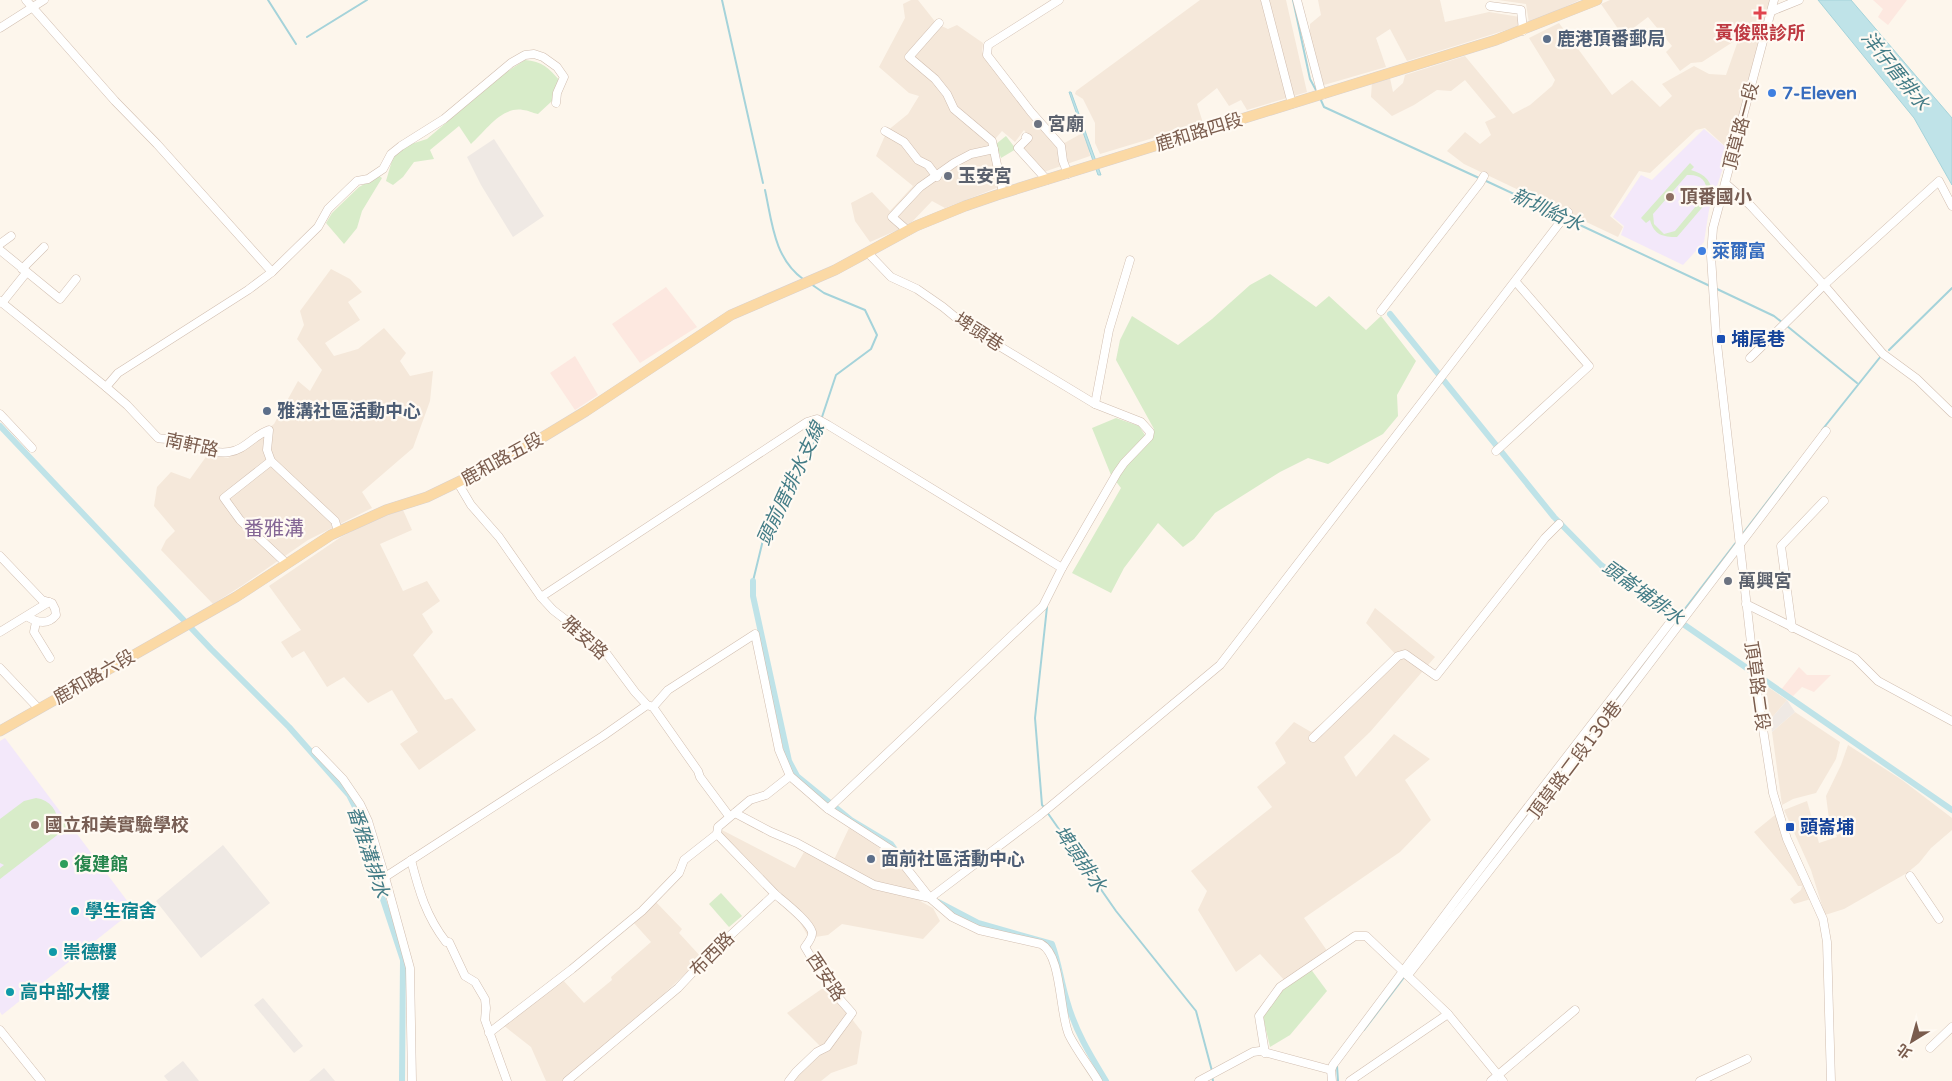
<svg xmlns="http://www.w3.org/2000/svg" width="1952" height="1081" font-family="'Varela Round','Noto Sans TC',sans-serif">
<rect width="100%" height="100%" fill="#fdf6ec"/>
<!-- residential -->
<g fill="#f5e8da">
<path d="M911,0H918L937,24L948,29L957,25L983,43L982,52L1059,146L1086,131L1090,156L1041,173L1016,143L1027,135L1024,130L1015,142L1002,131L990,145L999,187L945,208L932,201L909,225L870,242L855,221L851,203L872,192L890,211L913,186L876,156L887,131L908,114L919,96L909,93L879,67L905,18L903,4Z"/>
<path d="M1200,0H1286L1307,92L1247,110L1241,100L1229,106L1217,88L1197,104L1203,123L1100,154L1095,143V123L1083,99L1075,94L1076,91Z"/>
<path d="M1318,0H1440L1445,22L1489,12L1520,17L1519,26L1407,61L1390,29L1376,38L1386,67L1324,85L1310,39V24L1321,15Z"/>
<path d="M1498,0H1580L1529,23L1526,4Z"/>
<path d="M1610,0H1769V8L1729,150L1705,128L1696,130L1650,173L1639,171L1610,216L1623,227L1618,237L1464,164L1447,151L1465,132L1480,144L1491,135L1485,122L1496,117L1465,80L1451,91L1437,90L1414,105L1392,116L1371,97L1372,82L1390,78L1393,92L1403,83L1405,75L1465,56L1513,114L1530,105L1552,86L1555,80L1529,38L1559,23L1612,95L1632,80L1660,107L1672,96L1662,84L1694,66L1709,74L1726,75L1739,38L1702,62L1691,63L1680,71L1666,52L1672,46L1648,17L1623,36L1601,4Z"/>
<path d="M331,269L350,279L362,292L348,302L360,320L325,343L334,356L358,349L384,328L406,353L400,361L410,376L433,371L430,401L413,448L362,492L372,508L308,540L243,585L213,604L161,550L166,540L175,531L154,506L157,487L171,472L190,479L208,454L228,458L257,438L274,424L298,381L310,391L322,370L297,339L304,325L300,311Z"/>
<path d="M403,510L412,530L380,544L403,591L427,581L440,601L422,614L433,632L413,655L445,700L452,698L476,730L419,770L400,744L418,732L392,690L368,703L344,677L327,687L304,651L292,658L281,642L301,630L269,586L341,537L380,517Z"/>
<path d="M1375,608L1435,657L1370,732L1344,757L1356,777L1394,734L1430,759L1405,780L1431,820L1400,852L1304,918L1328,952L1286,982L1260,954L1236,972L1198,910L1207,891L1191,871L1272,807L1257,787L1286,763L1275,743L1294,722L1311,732L1400,659L1366,623Z"/>
<path d="M1762,683L1787,700L1770,720V719Z"/>
<path d="M1795,712L1840,742L1836,759L1816,793L1793,799L1782,805L1772,732Z"/>
<path d="M1848,745L1902,780L1952,818V830L1931,848L1919,863L1907,873L1844,909L1825,915L1811,870L1784,810L1807,801L1819,843L1837,837L1829,819L1826,796L1841,765Z"/>
<path d="M1775,815L1785,839L1811,899L1794,904L1790,899L1801,890L1802,886H1798L1791,875L1754,832Z"/>
<path d="M849,828L877,846L898,864L916,886L920,901L933,908L940,921L923,939L842,924L828,935L809,938L798,919L722,836V830L795,868L804,852L832,864Z"/>
<path d="M654,900L682,929L679,933L702,958L652,1005L563,1081H546L531,1047L503,1025L562,979L584,1003L612,980L611,977L651,942L633,922Z"/>
<path d="M826,986L862,1032L857,1064L831,1073L821,1081H791L825,1051L787,1013Z"/>
</g>
<!-- commercial -->
<g fill="#fde8e0">
<path d="M1873,0H1907L1888,25L1878,17L1883,9Z"/>
<path d="M666,287L697,327L640,363L612,324Z"/>
<path d="M575,356L598,395L575,410L550,373Z"/>
<path d="M1799,667L1807,675H1831L1814,692L1802,687L1793,696L1780,691Z"/>
</g>
<!-- industrial -->
<g fill="#efe9e4">
<path d="M494,139L544,216L513,237L481,185L467,157Z"/>
<path d="M1787,700L1795,712L1772,732L1770,720Z"/>
<path d="M223,845L270,903L201,958L156,901Z"/>
<path d="M263,998L303,1046L294,1053L254,1005Z"/>
<path d="M183,1061L199,1081H168L164,1076Z"/>
<path d="M324,1068L335,1081H309Z"/>
</g>
<!-- education -->
<g fill="#f3e8fa">
<path d="M1704,129L1729,150L1709,210L1704,242L1683,265L1621,235L1624,226L1613,217L1641,175L1652,180Z"/>
<path d="M5,738L134,910L2,1015L0,1012V741Z"/>
</g>
<!-- green -->
<g fill="#d8ecc9" fill-rule="evenodd">
<path d="M525,60C542,61 549,68 560,81L553,95L552,101L538,114C532,113 528,110 523,110C501,106 485,132 471,144L459,126L430,150L434,159L414,162L403,177L393,185L386,181L393,157L408,145L427,139L502,75Z"/>
<path d="M1006,136L1016,149L1001,158L996,144Z"/>
<path d="M1690,163L1694,167L1691,170C1705,174 1713,182 1712,196L1677,237C1663,237 1654,235 1650,220L1646,223L1641,218ZM1687,175C1700,174 1707,180 1707,193L1675,231L1664,234L1654,224L1653,214Z"/>
<path d="M379,176L382,178L362,211L357,228L344,244L326,223L332,213L359,187Z"/>
<path d="M1270,274L1316,307L1329,296L1366,330L1381,316L1416,361L1397,395L1398,416L1383,434L1328,464L1308,458L1280,472L1215,513L1194,539L1183,547L1158,523L1124,568L1111,593L1072,573L1121,488L1111,475L1092,428L1116,418L1139,426L1145,435L1154,429L1116,360L1120,340L1132,316L1178,345L1212,319L1250,285Z"/>
<path d="M36,798C50,800 58,810 58,825L64,820L69,826L0,879V868L4,865L0,863V819L24,801Z"/>
<path d="M721,893L742,916L729,927L709,904Z"/>
<path d="M1310,968L1327,991L1290,1035L1270,1047L1262,1013L1276,994Z"/>
</g>
<!-- water -->
<g fill="#bfe3e8" stroke="#a5d3da">
<path d="M1818,0H1851L1952,118V185L1914,118Z"/>
<path d="M1069,92H1071L1101,175H1098Z"/>
</g>
<g fill="none" stroke-linecap="round" stroke-linejoin="round">
<!-- stream -->
<g stroke="#a5d3da" stroke-width="2">
<path d="M268,0L296,44"/>
<path d="M722,0L763,183"/>
<path d="M1293,0L1310,79L1317,92"/>
<path d="M307,37L367,0"/>
<path d="M1320,98L1324,107L1479,178"/>
<path d="M1484,180L1561,216"/>
<path d="M765,190C772,222 774,258 803,279"/>
<path d="M1565,218L1710,286"/>
<path d="M811,284L824,293L865,310L877,335L871,349L836,375L821,420"/>
<path d="M1717,289L1774,316L1783,323"/>
<path d="M1787,326L1857,383"/>
<path d="M1889,350L1952,288"/>
<path d="M1822,430L1881,356"/>
<path d="M1741,536L1790,472"/>
<path d="M753,581L763,540L811,452L820,424"/>
<path d="M1674,623L1737,541"/>
<path d="M1045,808L1042,805L1035,718L1047,607"/>
<path d="M1047,812L1116,911L1196,1011L1212,1071"/>
<path d="M1494,859L1652,652"/>
<path d="M1364,1030L1405,976"/>
<path d="M1337,1066L1338,1081"/>
<path d="M1212,1076L1213,1081"/>
</g>
<!-- canal -->
<g stroke="#bfe3e8" stroke-width="6">
<path d="M1390,314L1554,517L1601,565L1647,599L1952,810"/>
<path d="M0,426L211,649L289,727L349,795L361,819L368,854L403,960L402,1081"/>
<path d="M753,581V596L789,761L797,776L851,820L891,844L896,851"/>
<path d="M938,902L978,923L1052,944C1059,963 1061,982 1067,1001C1075,1030 1090,1055 1106,1081"/>
</g>
<defs>
<g id="minor">
<path d="M26,0L115,101L157,144L272,272"/>
<path d="M1059,0L988,45L987,55L1031,112L1061,146L1063,161L1068,174"/>
<path d="M1265,0L1292,104"/>
<path d="M1297,0L1322,95"/>
<path d="M1774,0L1713,228L1711,256L1716,335L1755,678L1773,793L1787,839L1823,919L1827,942L1831,1081"/>
<path d="M1490,6L1521,10L1523,31"/>
<path d="M1772,11L1799,0"/>
<path d="M939,23L909,57L935,79L947,94L954,109L992,141L1003,193"/>
<path d="M0,28L44,0"/>
<path d="M885,131L904,142L918,160L928,165L937,177"/>
<path d="M1026,137L1028,138L1018,148L1047,180"/>
<path d="M1726,184L1750,205L1824,285L1883,354L1917,379L1952,413"/>
<path d="M908,231L892,217L920,187L954,163L971,154L994,149"/>
<path d="M0,244L11,236"/>
<path d="M0,250L60,299L76,279"/>
<path d="M868,253L891,277L917,289L943,307L966,326L1095,404"/>
<path d="M22,269L44,247"/>
<path d="M0,301L106,387L127,405L158,438C167,440 176,438 185,440C200,445 212,455 229,452C245,450 254,435 269,430L267,450L271,461L335,521L338,531"/>
<path d="M2,303L26,273"/>
<path d="M1381,311L1480,183L1484,176"/>
<path d="M1750,358L1824,285L1939,181L1952,206"/>
<path d="M106,387L118,373L248,290L272,272L318,227L328,209L357,181L368,179L383,169L391,154L401,146L444,119L511,63L525,55L534,54L543,57L557,67L564,77L557,93L556,103"/>
<path d="M0,414L32,448"/>
<path d="M1496,451L1589,366L1516,282"/>
<path d="M271,461L224,498L240,520L287,564"/>
<path d="M458,483L471,505L499,537L541,597L553,610L603,649L635,692L647,705L653,707L698,771L700,777L729,816"/>
<path d="M0,556L42,600L52,603L55,609L56,615C48,625 38,623 28,617"/>
<path d="M541,597L807,422L817,419L828,425L1062,568"/>
<path d="M1746,604L1855,658L1878,681L1952,721"/>
<path d="M36,622L34,632L50,658"/>
<path d="M1792,628L1781,546L1824,501"/>
<path d="M0,632L49,602"/>
<path d="M0,668L39,709"/>
<path d="M653,707L668,690L755,634L779,750L790,776L828,809L893,851L930,898L952,917L979,930L1041,944C1062,955 1059,1012 1069,1035C1077,1051 1089,1066 1098,1081"/>
<path d="M1313,738L1398,656L1405,654L1436,676L1545,538L1559,524"/>
<path d="M316,751L343,779L360,804L368,821L385,877L410,968L412,1081"/>
<path d="M828,809L1043,606L1062,568L1117,473L1124,463L1149,437L1150,432L1141,422L1095,404L1109,330L1130,260"/>
<path d="M735,813L771,832L797,843L874,885L930,898L1040,815L1220,665L1568,212"/>
<path d="M411,860C419,891 426,916 446,942H449L465,976L475,982L485,999L486,1008L485,1020L507,1081"/>
<path d="M1910,876L1939,919"/>
<path d="M385,877L603,736L647,705"/>
<path d="M775,894C784,902 809,921 812,932C813,937 808,943 805,947L829,987L852,1013L827,1047L817,1052L796,1072L789,1081"/>
<path d="M1408,975L1596,734L1826,431"/>
<path d="M0,1030L41,1081"/>
<path d="M489,1033L572,969L642,911L679,873L684,860L717,834"/>
<path d="M1930,1048L1952,1027"/>
<path d="M1265,1053L1259,1016L1280,987L1355,936H1366L1448,1014L1503,1081"/>
<path d="M567,1081L678,988L707,957L775,894L717,834L718,827L750,800L766,795L790,776"/>
<path d="M1199,1081L1253,1052L1260,1051L1331,1070"/>
<path d="M1332,1081L1331,1070L1333,1065L1457,899L1672,620"/>
<path d="M1350,1081L1448,1014"/>
<path d="M1491,1081L1575,1010"/>
<path d="M1700,1081L1747,1059"/>
</g>
<path id="major" d="M0,731L236,597L331,535L386,510L427,497L510,457L586,411L731,315L835,270L916,226L965,206L997,195L1496,40L1597,0"/>
</defs>
<!-- minor casing -->
<use href="#minor" stroke="#d1beb0" stroke-width="9"/>
<!-- major casing -->
<use href="#major" stroke="#dad1cd" stroke-width="11"/>
<!-- minor -->
<use href="#minor" stroke="#fff" stroke-width="8"/>
<!-- major -->
<use href="#major" stroke="#fbd9a5" stroke-width="10"/>
</g>
<!-- markers -->
<path fill="#e0444e" stroke="#fffaf3" stroke-width="2" d="M1757.5 5.5h5v5h5v5h-5v5h-5v-5h-5v-5h5z"/>
<g fill="#5c6f8a" stroke="#fffaf3" stroke-width="2">
<circle cx="1547" cy="39" r="5"/>
<circle cx="267" cy="411" r="5"/>
<circle cx="871" cy="859" r="5"/>
</g>
<g fill="#3f7fe0" stroke="#fffaf3" stroke-width="2">
<circle cx="1772" cy="93" r="5"/>
<circle cx="1702" cy="251" r="5"/>
</g>
<g fill="#6b7280" stroke="#fffaf3" stroke-width="2">
<circle cx="1038" cy="124" r="5"/>
<circle cx="948" cy="176" r="5"/>
<circle cx="1728" cy="581" r="5"/>
</g>
<g fill="#8d6e63" stroke="#fffaf3" stroke-width="2">
<circle cx="1670" cy="197" r="5"/>
<circle cx="35" cy="825" r="5"/>
</g>
<g fill="#1a4fb4" stroke="#fffaf3" stroke-width="2">
<rect x="1716" y="334" width="10" height="10" rx="2.5"/>
<rect x="1785" y="822" width="10" height="10" rx="2.5"/>
</g>
<circle fill="#2e9e5b" stroke="#fffaf3" stroke-width="2" cx="64" cy="864" r="5"/>
<g fill="#0f9aa8" stroke="#fffaf3" stroke-width="2">
<circle cx="75" cy="911" r="5"/>
<circle cx="53" cy="952" r="5"/>
<circle cx="10" cy="992" r="5"/>
</g>
<g text-anchor="middle" dominant-baseline="central" stroke-width="4.5" stroke-linejoin="round" paint-order="stroke">
<!-- health labels -->
<g font-size="18" font-weight="bold" fill="#be3a42" stroke="#fffaf3">
<text x="1760" y="33">黃俊熙診所</text>
</g>
<!-- service labels -->
<g font-size="18" font-weight="bold" fill="#4e5e75" stroke="#fffaf3" text-anchor="start">
<text x="1557" y="39">鹿港頂番郵局</text>
<text x="277" y="411">雅溝社區活動中心</text>
<text x="881" y="859">面前社區活動中心</text>
</g>
<!-- shop labels -->
<g font-size="18" font-weight="bold" fill="#366cbe" stroke="#fffaf3" text-anchor="start">
<text x="1782" y="93">7-Eleven</text>
<text x="1712" y="251">萊爾富</text>
</g>
<!-- worship labels -->
<g font-size="18" font-weight="bold" fill="#5b616d" stroke="#fffaf3" text-anchor="start">
<text x="1048" y="124">宮廟</text>
<text x="958" y="176">玉安宮</text>
<text x="1738" y="581">萬興宮</text>
</g>
<!-- street labels -->
<g font-size="18" fill="#7a5c4d" stroke="#fffaf3">
<text transform="translate(1741 126) rotate(-75)">頂草路一段</text>
<text transform="translate(1199 132) rotate(-17)">鹿和路四段</text>
<text transform="translate(979 332) rotate(33)">埤頭巷</text>
<text transform="translate(192 445) rotate(12)">南軒路</text>
<text transform="translate(502 459) rotate(-29)">鹿和路五段</text>
<text transform="translate(585 638) rotate(42)">雅安路</text>
<text transform="translate(94 677) rotate(-30)">鹿和路六段</text>
<text transform="translate(1757 686) rotate(82)">頂草路二段</text>
<text transform="translate(1575 760) rotate(-53)">頂草路二段130巷</text>
<text transform="translate(712 954) rotate(-45)">布西路</text>
<text transform="translate(826 977) rotate(56)">西安路</text>
</g>
<!-- education labels -->
<g font-size="18" font-weight="bold" fill="#785e54" stroke="#fffaf3" text-anchor="start">
<text x="1680" y="197">頂番國小</text>
<text x="45" y="825">國立和美實驗學校</text>
</g>
<!-- transit labels -->
<g font-size="18" font-weight="bold" fill="#164399" stroke="#fffaf3" text-anchor="start">
<text x="1731" y="339">埔尾巷</text>
<text x="1800" y="827">頭崙埔</text>
</g>
<!-- leisure labels -->
<g font-size="18" font-weight="bold" fill="#27864d" stroke="#fffaf3" text-anchor="start">
<text x="74" y="864">復建館</text>
</g>
<!-- culture labels -->
<g font-size="18" font-weight="bold" fill="#0d838f" stroke="#fffaf3" text-anchor="start">
<text x="85" y="911">學生宿舍</text>
<text x="63" y="952">崇德樓</text>
<text x="20" y="992">高中部大樓</text>
</g>
<!-- water labels -->
<g font-size="19" font-style="italic" fill="#437c86" stroke="#fffaf3">
<text transform="translate(1895 71) rotate(51)">洋仔厝排水</text>
<text transform="translate(1547 210) rotate(25)">新圳給水</text>
<text transform="translate(791 484) rotate(-65)">頭前厝排水支線</text>
<text transform="translate(1643 593) rotate(36)">頭崙埔排水</text>
<text transform="translate(368 852) rotate(72)">番雅溝排水</text>
<text transform="translate(1080 859) rotate(55)">埤頭排水</text>
</g>
<!-- quarter labels -->
<g font-size="20" fill="#846695" stroke="#fffaf3">
<text x="274" y="529">番雅溝</text>
</g>
</g>
<!-- north arrow -->
<g transform="translate(1912 1041) rotate(217)" stroke="#fffaf3" stroke-width="4" paint-order="stroke">
<path d="M0-4L9 19L0 12L-9 19Z" fill="#7a5c4d"/>
<text y="-8" font-size="14" font-weight="bold" text-anchor="middle" fill="#7a5c4d">北</text>
</g>
</svg>
